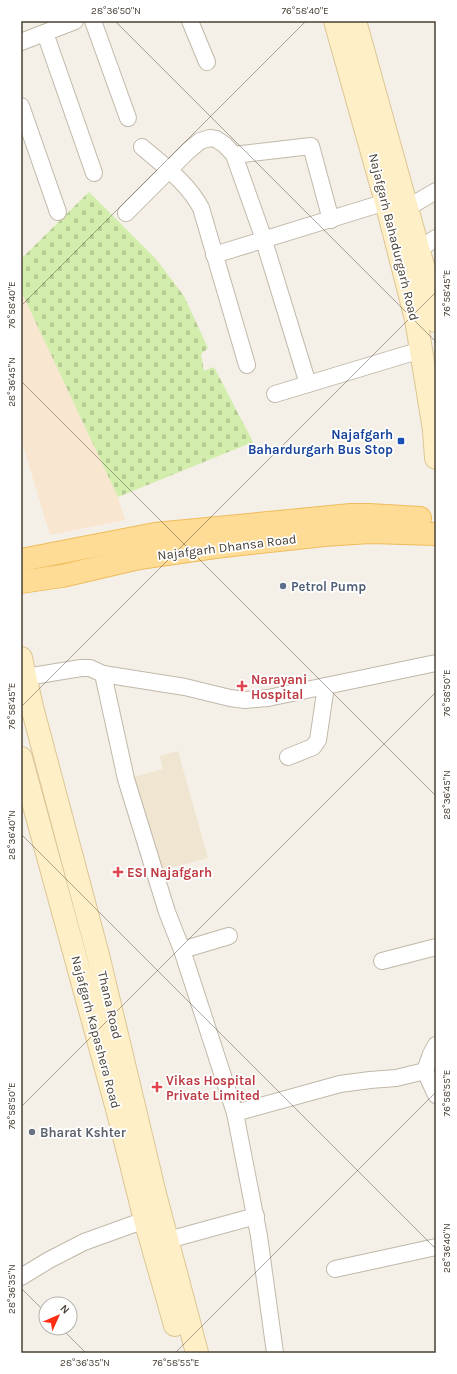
<svg xmlns="http://www.w3.org/2000/svg" width="457" height="1374" font-family="Karla,sans-serif">
<defs>
<pattern id="cemetery-stones" width="16" height="16" patternUnits="userSpaceOnUse"><rect width="16" height="16" fill="#d3edac"/><path d="M2 7V4a2 2 0 0 1 4 0v3zM10 15v-3a2 2 0 0 1 4 0v3z" fill="#b7cc95"/></pattern>
</defs>
<rect width="100%" height="100%" fill="#f5f0e7"/>
<!-- commercial -->
<path fill="#f9e6d0" d="M21,291L118,497L125,520L50,535L21,439Z"/>
<!-- education -->
<path fill="#efe5d0" d="M178,751L208,858L159,871L133,777L163,769L160,756Z"/>
<!-- cemetery -->
<path fill="url(#cemetery-stones)" d="M89,192L156,259L184,296L208,348L201,354L204,371L214,367L253,442L118,497L21,291V259Z"/>
<g fill="none" stroke-linecap="round" stroke-linejoin="round">
<defs>
<g id="minor">
<path d="M93,21L128,118"/>
<path d="M190,21L207,62"/>
<path d="M45,33L94,173"/>
<path d="M21,42L75,21"/>
<path d="M21,106L58,212"/>
<path d="M142,147C163,165 188,183 201,208L247,365"/>
<path d="M234,155L311,146L331,220"/>
<path d="M407,208L436,191"/>
<path d="M126,213L188,151L200,141L210,138L216,139L225,145L234,155L261,231L308,384"/>
<path d="M418,250L436,238"/>
<path d="M214,255L386,202"/>
<path d="M275,394L421,350"/>
<path d="M103,674L126,779L167,912L182,950L235,1113L259,1236L275,1353"/>
<path d="M26,677L81,668H90L103,674L185,687L230,698L245,700L268,698L436,663"/>
<path d="M288,757L313,747L318,740L326,686"/>
<path d="M182,950L229,936"/>
<path d="M382,961L436,947"/>
<path d="M436,1045L431,1054L425,1071L436,1095"/>
<path d="M235,1113L340,1084L370,1080L396,1078L425,1071"/>
<path d="M168,1240L256,1216"/>
<path d="M335,1269L436,1247"/>
<path d="M21,1277L49,1260L84,1242L145,1220"/>
</g>
<g id="secondary">
<path d="M335,21L386,202L416,319L434,430L436,458"/>
<path d="M355,21L430,291L436,321"/>
<path d="M21,658L32,707L98,955L155,1194L189,1322L197,1353"/>
<path d="M21,758L120,1120L145,1220L175,1325"/>
</g>
<g id="primary">
<path d="M21,560L155,534L351,515H369L420,518"/>
<path d="M21,582L62,576L139,558L215,547L324,535L370,532L436,534"/>
</g>
</defs>
<!-- minor casing -->
<use href="#minor" stroke="#c1b8a9" stroke-width="18"/>
<!-- secondary casing -->
<use href="#secondary" stroke="#dcc695" stroke-width="24"/>
<!-- primary casing -->
<use href="#primary" stroke="#eebc5c" stroke-width="24"/>
<!-- minor -->
<use href="#minor" stroke="#fff" stroke-width="16"/>
<!-- secondary -->
<use href="#secondary" stroke="#ffefc7" stroke-width="22"/>
<!-- primary -->
<use href="#primary" stroke="#ffdc96" stroke-width="22"/>
</g>
<!-- ticks -->
<path fill="none" stroke="#494035" stroke-width="1" stroke-opacity="0.45" d="M115,21L436,342M21,306L306,21M21,381L436,796M21,707L436,292M21,834L436,1249M21,1107L436,692M21,1288L46,1313M61,1328L86,1353M175,1353L436,1092"/>
<!-- markers -->
<rect fill="#1a4fb4" stroke="#fff" stroke-width="1.5" x="397" y="437" width="8" height="8" rx="2"/>
<circle fill="#5c6f8a" stroke="#fff" stroke-width="1.5" cx="283" cy="586" r="4"/>
<g fill="#e0444e" stroke="#fff" stroke-width="1.5">
<path d="M240 680h4v4h4v4h-4v4h-4v-4h-4v-4h4z"/>
<path d="M116 866h4v4h4v4h-4v4h-4v-4h-4v-4h4z"/>
<path d="M155 1081h4v4h4v4h-4v4h-4v-4h-4v-4h4z"/>
</g>
<circle fill="#6b7280" stroke="#fff" stroke-width="1.5" cx="32" cy="1132" r="4"/>
<g text-anchor="middle" dominant-baseline="central" stroke-width="3.5" stroke-linejoin="round" paint-order="stroke">
<!-- street labels -->
<g font-size="13" fill="#494035" stroke="#fff">
<text transform="translate(394 237) rotate(76)">Najafgarh Bahadurgarh Road</text>
<text transform="translate(227 547) rotate(-7)">Najafgarh Dhansa Road</text>
<text transform="translate(110 1005) rotate(77)">Thana Road</text>
<text transform="translate(96 1032) rotate(75)">Najafgarh Kapashera Road</text>
</g>
<!-- transit labels -->
<g font-size="13" font-weight="bold" fill="#164399" stroke="#fff" text-anchor="end">
<text x="393" y="434">Najafgarh<tspan x="393" dy="15">Bahardurgarh Bus Stop</tspan></text>
</g>
<!-- service labels -->
<g font-size="13" font-weight="bold" fill="#4e5e75" stroke="#fff" text-anchor="start">
<text x="291" y="586">Petrol Pump</text>
</g>
<!-- health labels -->
<g font-size="13" font-weight="bold" fill="#be3a42" stroke="#fff" text-anchor="start">
<text x="251" y="679">Narayani<tspan x="251" dy="15">Hospital</tspan></text>
<text x="127" y="872">ESI Najafgarh</text>
<text x="166" y="1080">Vikas Hospital<tspan x="166" dy="15">Private Limited</tspan></text>
</g>
<!-- worship labels -->
<g font-size="13" font-weight="bold" fill="#5b616d" stroke="#fff" text-anchor="start">
<text x="40" y="1132">Bharat Kshter</text>
</g>
</g>
<!-- border -->
<rect width="457" height="1374" fill="none" stroke="#ffffff" stroke-width="44"/>
<!-- north arrow -->
<g transform="translate(58 1316) rotate(45)"><circle r="19" fill="#ffffff" stroke="#b6b3ae"/>
<path d="M0-3L7 15L0 10L-7 15Z" fill="#ff2d14"/>
<text y="-6" font-size="11" font-weight="bold" text-anchor="middle" fill="#494035">N</text>
</g>
<rect x="22" y="22" width="413" height="1330" fill="none" stroke="#494035" stroke-width="1.5"/>
<g font-size="10" text-anchor="middle" fill="#494035">
<text x="116" y="14">28°36'50"N</text>
<text x="305" y="14">76°58'40"E</text>
<text transform="translate(446 293) rotate(-90)" y="4">76°58'45"E</text>
<text transform="translate(11 305) rotate(-90)" y="4">76°58'40"E</text>
<text transform="translate(11 382) rotate(-90)" y="4">28°36'45"N</text>
<text transform="translate(446 693) rotate(-90)" y="4">76°58'50"E</text>
<text transform="translate(11 706) rotate(-90)" y="4">76°58'45"E</text>
<text transform="translate(446 795) rotate(-90)" y="4">28°36'45"N</text>
<text transform="translate(11 835) rotate(-90)" y="4">28°36'40"N</text>
<text transform="translate(446 1093) rotate(-90)" y="4">76°58'55"E</text>
<text transform="translate(11 1106) rotate(-90)" y="4">76°58'50"E</text>
<text transform="translate(446 1248) rotate(-90)" y="4">28°36'40"N</text>
<text transform="translate(11 1289) rotate(-90)" y="4">28°36'35"N</text>
<text x="85" y="1366">28°36'35"N</text>
<text x="176" y="1366">76°58'55"E</text>
</g>
</svg>
